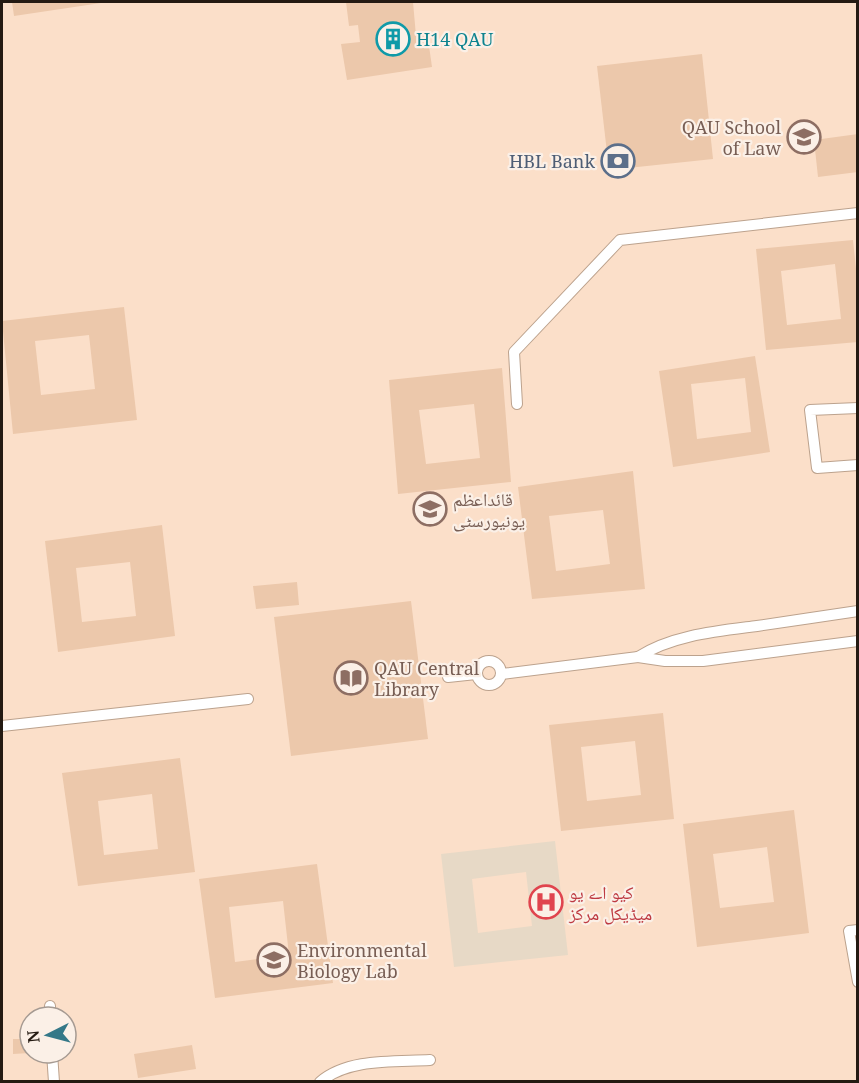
<svg xmlns="http://www.w3.org/2000/svg" width="859" height="1083" font-family="'Noto Serif','Noto Naskh Arabic',serif">
<rect width="100%" height="100%" fill="#fbdfc9"/>
<!-- medical -->
<path fill="#e7d9c6" fill-rule="evenodd" d="M555,841L568,955L454,967L441,854ZM526,872L532,926L478,933L472,879Z"/>
<!-- building -->
<g fill="#ecc8ab" fill-rule="evenodd">
<path d="M12,2H101V3L14,16Z"/>
<path d="M346,2H413L416,36L427,32L432,67L347,80L341,44L360,42L358,25L349,26Z"/>
<path d="M702,54L713,159L609,170L597,66Z"/>
<path d="M858,134V172L818,177L814,140Z"/>
<path d="M853,240L858,288V342L766,350L756,249ZM835,264L841,319L787,325L781,271Z"/>
<path d="M124,307L137,420L13,434L2,321ZM89,335L95,389L41,395L35,341Z"/>
<path d="M755,356L770,452L673,467L659,371ZM745,378L751,432L697,439L691,384Z"/>
<path d="M502,368L511,482L398,494L389,380ZM474,404L480,458L426,464L419,410Z"/>
<path d="M633,471L645,589L532,599L518,487ZM603,510L610,564L556,571L549,516Z"/>
<path d="M162,525L175,636L58,652L45,541ZM130,562L136,616L82,622L76,568Z"/>
<path d="M297,582L299,605L256,609L253,586Z"/>
<path d="M411,601L428,739L291,756L274,617Z"/>
<path d="M663,713L674,819L561,831L549,725ZM635,741L641,795L587,801L581,747Z"/>
<path d="M180,758L195,872L78,886L62,773ZM152,794L158,849L104,855L98,801Z"/>
<path d="M794,810L809,933L697,947L683,824ZM767,847L774,902L720,908L713,854Z"/>
<path d="M317,864L333,983L215,998L199,879ZM283,901L289,955L235,962L229,907Z"/>
<path d="M13,1039H30V1053L13,1054Z"/>
<path d="M192,1045L196,1069L138,1078L134,1054Z"/>
</g>
<g fill="none" stroke-linecap="round" stroke-linejoin="round">
<defs>
<g id="service">
<path d="M517,404L514,352L620,240L858,213"/>
<path d="M858,408L810,410L817,468L858,465"/>
<path d="M858,611C824,616 791,621 757,626C718,631 672,635 638,657L665,661H703L858,641"/>
<circle cx="489" cy="673" r="12"/>
<path d="M502,674L638,657"/>
<path d="M448,677L476,674"/>
<path d="M2,726L248,699"/>
<path d="M858,930L849,931L858,982"/>
<path d="M50,1006V1017"/>
<path d="M52,1053L54,1082"/>
<path d="M320,1082C348,1058 394,1062 430,1060"/>
</g>
</defs>
<!-- service casing -->
<use href="#service" stroke="#bca28d" stroke-width="12"/>
<!-- service -->
<use href="#service" stroke="#fff" stroke-width="10"/>
</g>
<!-- icons -->
<defs>
<symbol id="building-ring" viewBox="-11 -11 22 22"><circle r="9.5" fill="#fbf0e7" stroke="#0f9aa8" stroke-width="1.5"/><path d="M-4-6H4V6H1V3H-1V6H-4ZM-2.5-4.3h1.7v1.8h-1.7ZM.8-4.3h1.7v1.8H.8ZM-2.5-1h1.7V.8h-1.7ZM.8-1h1.7V.8H.8Z" fill="#0f9aa8"/></symbol>
<symbol id="university-ring" viewBox="-11 -11 22 22"><circle r="9.5" fill="#fbf0e7" stroke="#8d6e63" stroke-width="1.5"/><path d="M0-5L7-2L0 1L-7-2ZM-4 1L0 2.5L4 1V4Q0 6-4 4Z" fill="#8d6e63"/></symbol>
<symbol id="bank-ring" viewBox="-11 -11 22 22"><circle r="9.5" fill="#fbf0e7" stroke="#5c6f8a" stroke-width="1.5"/><path d="M-6-4H6V4H-6ZM0-2.3a2.3 2.3 0 1 0 0 4.6a2.3 2.3 0 1 0 0-4.6Z" fill="#5c6f8a"/></symbol>
<symbol id="library-ring" viewBox="-11 -11 22 22"><circle r="9.5" fill="#fbf0e7" stroke="#8d6e63" stroke-width="1.5"/><path d="M-6-4Q-3-5.5-.7-3.5V5Q-3 3-6 4ZM6-4Q3-5.5 .7-3.5V5Q3 3 6 4Z" fill="#8d6e63"/></symbol>
<symbol id="hospital-ring" viewBox="-11 -11 22 22"><circle r="9.5" fill="#fbf0e7" stroke="#e0444e" stroke-width="1.5"/><path d="M-5-5h3v3.5h4V-5h3V5h-3V1.5h-4V5h-3Z" fill="#e0444e"/></symbol>
</defs>
<g fill-rule="evenodd">
<use href="#building-ring" x="374" y="20" width="38" height="38"/>
<use href="#university-ring" x="785" y="118" width="38" height="38"/>
<use href="#bank-ring" x="599" y="142" width="38" height="38"/>
<use href="#university-ring" x="411" y="490" width="38" height="38"/>
<use href="#library-ring" x="332" y="659" width="38" height="38"/>
<use href="#hospital-ring" x="527" y="883" width="38" height="38"/>
<use href="#university-ring" x="255" y="941" width="38" height="38"/>
</g>
<g text-anchor="middle" dominant-baseline="central" stroke-width="4.5" stroke-linejoin="round" paint-order="stroke">
<!-- culture labels -->
<g font-size="18" fill="#0d838f" stroke="#fbf0e7" text-anchor="start">
<text x="416" y="39">H14 QAU</text>
</g>
<!-- education labels -->
<g font-size="18" fill="#785e54" stroke="#fbf0e7" text-anchor="start">
<text x="781" y="127" text-anchor="end">QAU School<tspan x="781" dy="21">of Law</tspan></text>
<text x="453" y="499">قائداعظم<tspan x="453" dy="21">یونیورسٹی</tspan></text>
<text x="374" y="668">QAU Central<tspan x="374" dy="21">Library</tspan></text>
<text x="297" y="950">Environmental<tspan x="297" dy="21">Biology Lab</tspan></text>
</g>
<!-- service labels -->
<g font-size="18" fill="#4e5e75" stroke="#fbf0e7" text-anchor="end">
<text x="595" y="161">HBL Bank</text>
</g>
<!-- health labels -->
<g font-size="18" fill="#be3a42" stroke="#fbf0e7" text-anchor="start">
<text x="569" y="892">کیو اے یو<tspan x="569" dy="21">میڈیکل مرکز</tspan></text>
</g>
</g>
<!-- border -->
<rect width="859" height="1083" fill="none" stroke="#241a12" stroke-width="6"/>
<!-- north arrow -->
<g transform="translate(48 1035) rotate(264)"><circle r="28" fill="#fbf0e7" stroke="#a59a92" stroke-width="1.5"/>
<path d="M0-4.5L10 22L0 15L-10 22Z" fill="#347888"/>
<text y="-9" font-size="16" font-weight="bold" text-anchor="middle" fill="#241a12">N</text>
</g>
</svg>
